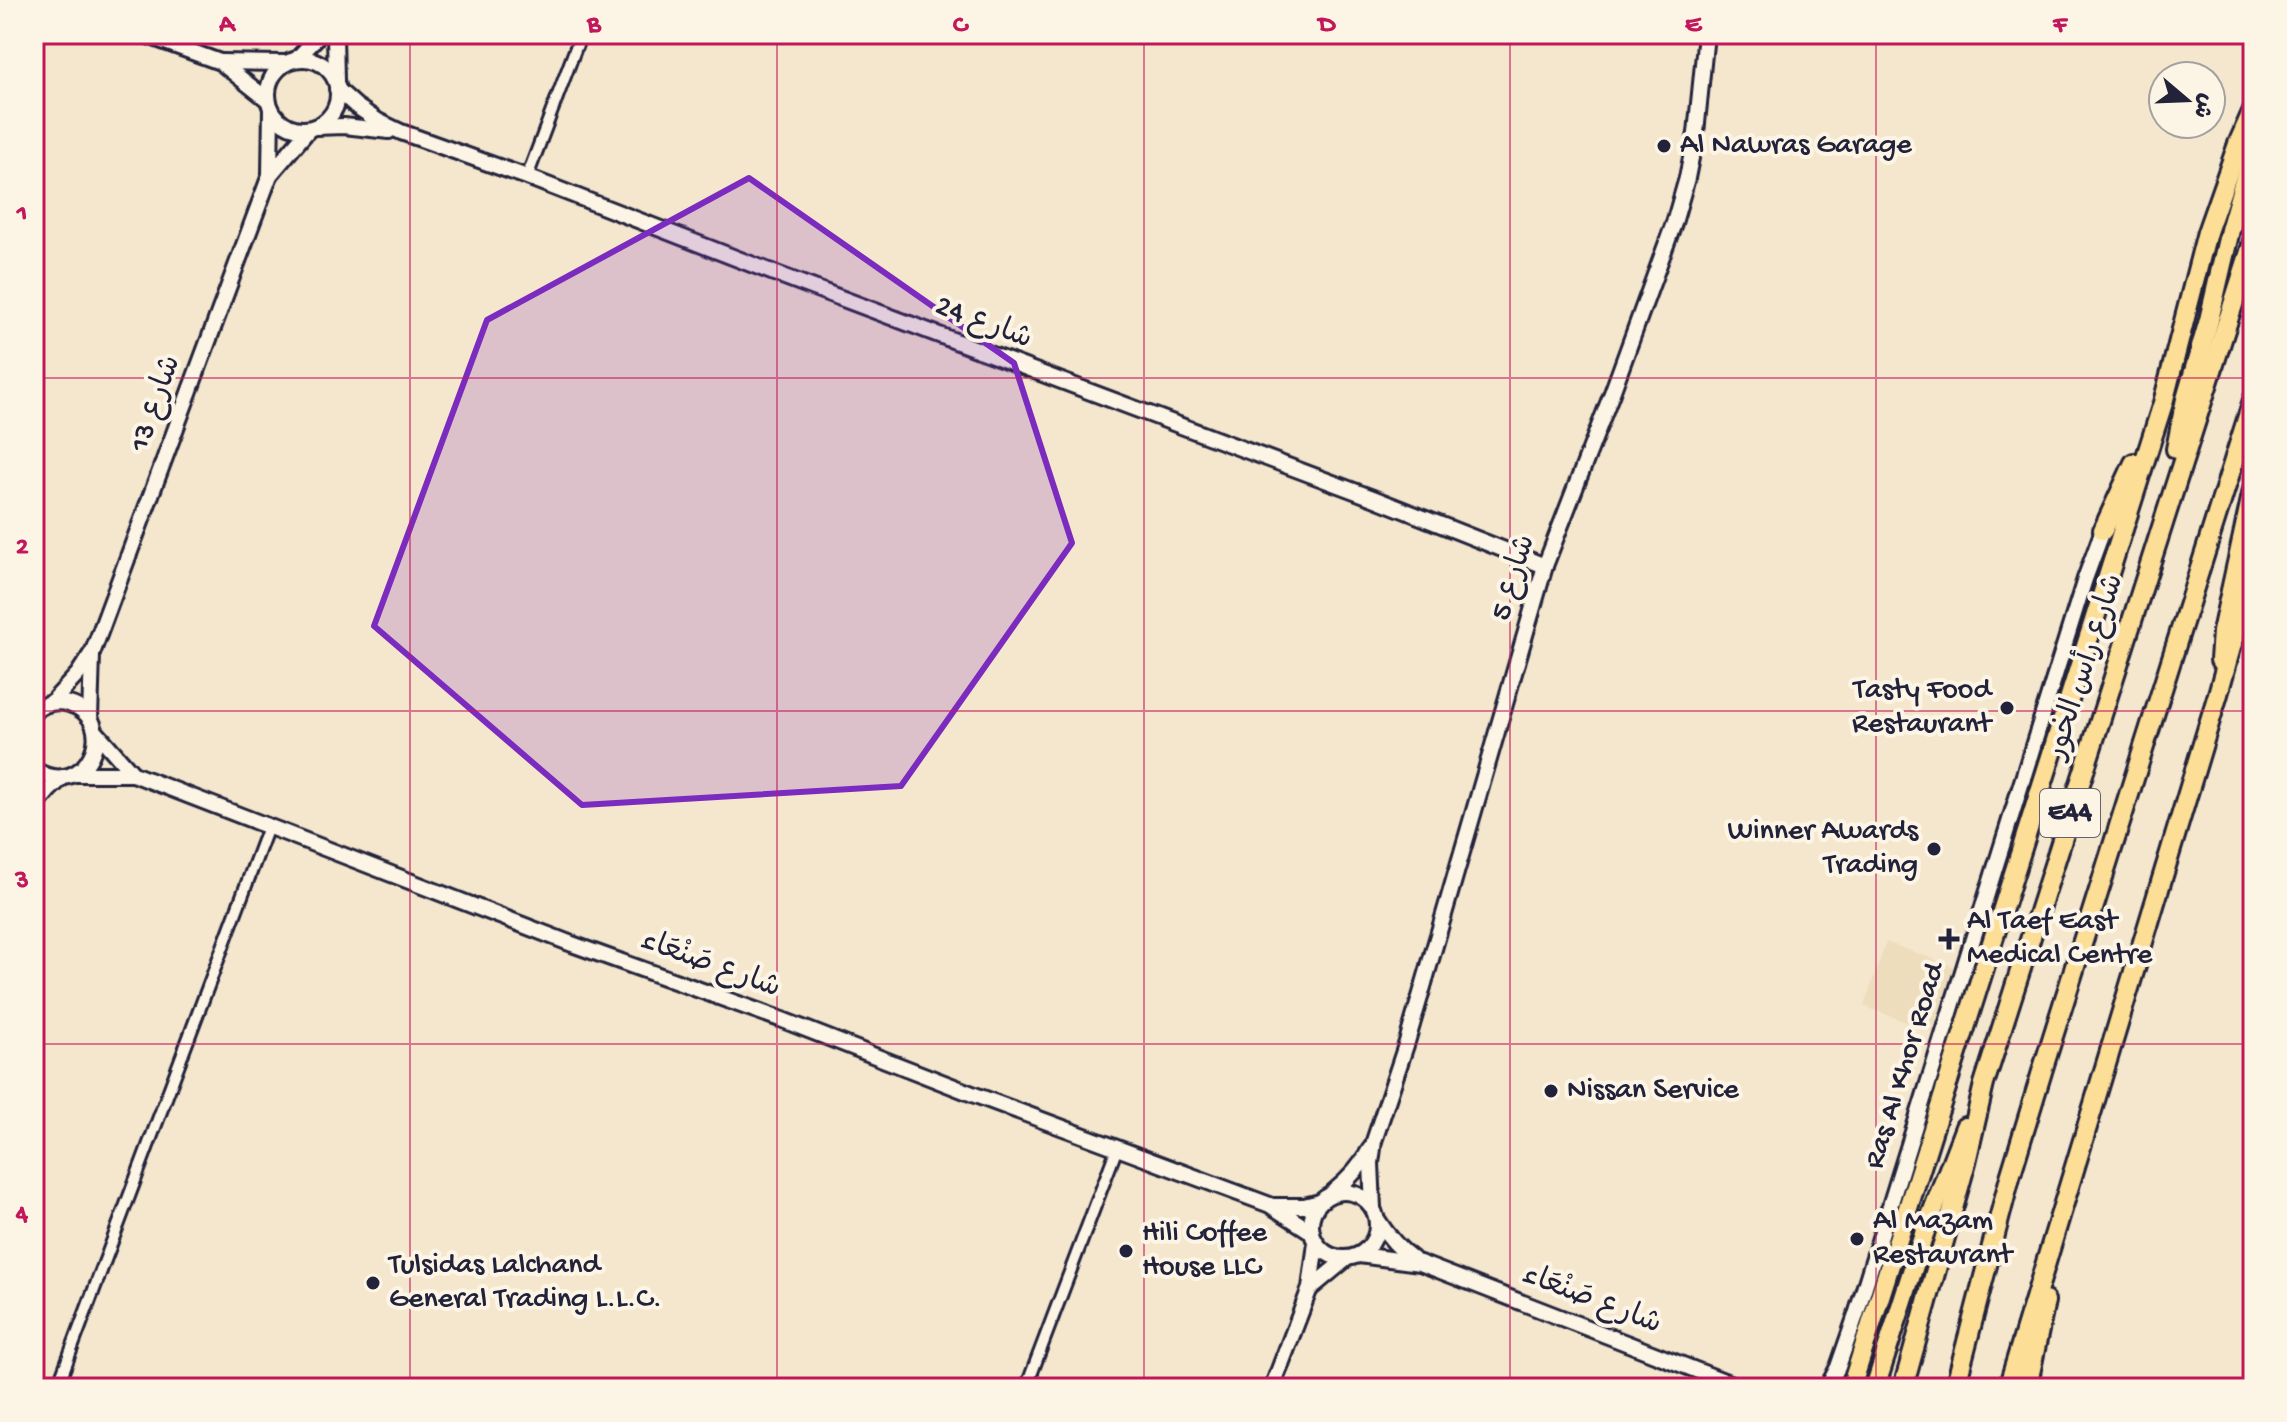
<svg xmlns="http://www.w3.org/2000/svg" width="2287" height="1422" font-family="'Gochi Hand','Playpen Sans Arabic',sans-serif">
<rect width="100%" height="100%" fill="#f4e7cd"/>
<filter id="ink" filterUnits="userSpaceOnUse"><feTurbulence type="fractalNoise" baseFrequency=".0125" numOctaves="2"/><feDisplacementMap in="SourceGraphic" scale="16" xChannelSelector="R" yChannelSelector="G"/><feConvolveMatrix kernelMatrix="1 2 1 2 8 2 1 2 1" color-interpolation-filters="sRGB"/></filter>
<g filter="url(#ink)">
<!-- built -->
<path fill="#eeddbc" d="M1886,942L1954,967L1932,1032L1864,1006Z"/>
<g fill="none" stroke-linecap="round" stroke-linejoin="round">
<defs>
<g id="street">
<path d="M527,177L581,34"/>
<path d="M57,1388L268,827"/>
<path d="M1026,1388L1117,1148"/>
</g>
<g id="secondary">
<path d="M143,34L220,62L268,100"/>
<path d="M335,34L336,81"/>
<path d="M297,59L320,34"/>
<circle cx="303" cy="94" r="35"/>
<path d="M220,62L286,63"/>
<path d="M337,89L356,106L378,121L401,132L527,177L774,273L1373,498L1545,566"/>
<path d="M315,127L344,126L389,131"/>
<path d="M270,175L271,108"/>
<path d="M52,702L78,674L93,651L270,175L309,129"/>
<path d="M34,712C44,703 56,700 69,704C123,720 86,804 34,769"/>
<path d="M90,718L92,655"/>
<path d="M97,733L133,774"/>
<path d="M74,774H133L572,944L780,1019L975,1095L1270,1205L1312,1232"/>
<path d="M34,808L49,790L63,777"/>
<circle cx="1344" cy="1225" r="33"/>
<path d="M1332,1193C1348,1180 1361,1167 1370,1149"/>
<path d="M1273,1206H1304L1320,1202"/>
<path d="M1373,1208L1371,1163L1374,1141L1407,1042L1545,566L1612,393L1674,223L1687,178L1696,133L1706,34"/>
<path d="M1377,1219C1387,1235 1397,1248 1413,1259"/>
<path d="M1359,1255L1420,1263L1742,1388"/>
<path d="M1311,1288L1346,1259"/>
<path d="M1272,1388L1310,1288L1316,1243"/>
<path d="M1827,1388L1838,1367L1856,1315L2085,579L2103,530"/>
</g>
<g id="highway">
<path d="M2176,449L2186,399L2209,320L2230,230L2253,150"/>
<path d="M2103,530L2134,463"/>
<path d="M2220,660L2222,632L2253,490"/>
<path d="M1851,1388L2163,403L2207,232L2238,144L2253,110"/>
<path d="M1875,1388L1924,1234L1965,1127"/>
<path d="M1903,1388L1966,1162L1984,1084L2253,242"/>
<path d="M1955,1388L2010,1177L2044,1065L2253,400"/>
<path d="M2008,1388L2218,694L2253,568"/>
<path d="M2027,1388L2045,1301"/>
</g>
</defs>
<!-- street casing -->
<use href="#street" stroke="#22223b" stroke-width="16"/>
<!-- secondary casing -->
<use href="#secondary" stroke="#22223b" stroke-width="20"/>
<!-- highway casing -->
<use href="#highway" stroke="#22223b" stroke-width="24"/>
<!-- street -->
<use href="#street" stroke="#fcf5e5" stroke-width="10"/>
<!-- secondary -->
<use href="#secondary" stroke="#fcf5e5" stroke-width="14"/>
<!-- highway -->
<use href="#highway" stroke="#fcde96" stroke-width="18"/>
</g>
</g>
<!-- marked area -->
<path fill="#7b2cbf" fill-opacity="0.2" stroke="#7b2cbf" stroke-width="6" stroke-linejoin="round" d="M749,178L1014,363L1072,543L901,786L582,805L374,626L487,320Z"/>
<!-- grid -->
<path fill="none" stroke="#c2185b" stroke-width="2" stroke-opacity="0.55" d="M410,34V1388M777,34V1388M1144,34V1388M1510,34V1388M1876,34V1388M34,378H2253M34,711H2253M34,1044H2253"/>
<!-- markers -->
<g fill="#22223b" stroke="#fcf5e5" stroke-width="3">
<circle cx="1664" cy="146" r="8"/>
<circle cx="2007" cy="708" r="8"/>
<circle cx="1934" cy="849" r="8"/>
<path d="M1945 927h8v8h8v8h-8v8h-8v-8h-8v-8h8z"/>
<circle cx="1551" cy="1091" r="8"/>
<circle cx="1857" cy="1239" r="8"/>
<circle cx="1126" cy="1251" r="8"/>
<circle cx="373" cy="1283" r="8"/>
</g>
<g text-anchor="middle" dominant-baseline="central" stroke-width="8" stroke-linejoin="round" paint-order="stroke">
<!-- shield labels -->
<rect fill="#fcf5e5" stroke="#63616e" stroke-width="2" x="2040" y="789" width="60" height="48" rx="6"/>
<g font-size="28" font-weight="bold" fill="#22223b">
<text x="2070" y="813">E44</text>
</g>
<!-- poi labels -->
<g font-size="30" fill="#22223b" stroke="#fcf5e5" text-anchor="start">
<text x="1680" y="146">Al Nawras Garage</text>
<text x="1991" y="691" text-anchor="end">Tasty Food<tspan x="1991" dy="34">Restaurant</tspan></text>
<text x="1918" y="832" text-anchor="end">Winner Awards<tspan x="1918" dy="34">Trading</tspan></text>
<text x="1967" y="922">Al Taef East<tspan x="1967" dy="34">Medical Centre</tspan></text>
<text x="1567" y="1091">Nissan Service</text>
<text x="1873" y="1222">Al Mazam<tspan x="1873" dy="34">Restaurant</tspan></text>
<text x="1142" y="1234">Hili Coffee<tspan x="1142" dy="34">House LLC</tspan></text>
<text x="389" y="1266">Tulsidas Lalchand<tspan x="389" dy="34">General Trading L.L.C.</tspan></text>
</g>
<!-- street labels -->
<g font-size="30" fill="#22223b" stroke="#fcf5e5">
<text transform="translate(983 324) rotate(21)">شارع 24</text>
<text transform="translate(157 404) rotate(-70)">شارع 13</text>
<text transform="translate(1515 578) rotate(-72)">شارع 5</text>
<text transform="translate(2087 667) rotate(-72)">شارع رأس الخور</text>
<text transform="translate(710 966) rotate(20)">شارع صَنْعَاء</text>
<text transform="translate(1906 1066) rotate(-73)">Ras Al Khor Road</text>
<text transform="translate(1591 1301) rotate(21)">شارع صَنْعَاء</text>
</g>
</g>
<!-- margin -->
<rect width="2287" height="1422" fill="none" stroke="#fcf5e5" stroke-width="88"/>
<!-- north arrow -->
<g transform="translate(2187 100) rotate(109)"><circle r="38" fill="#fcf5e5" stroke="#a5a1a1" stroke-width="2"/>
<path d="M0-6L14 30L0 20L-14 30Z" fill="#22223b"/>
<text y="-12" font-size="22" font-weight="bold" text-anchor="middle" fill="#22223b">ش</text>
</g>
<rect x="44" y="44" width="2199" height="1334" fill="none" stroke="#c2185b" stroke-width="3"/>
<g font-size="26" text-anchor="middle" font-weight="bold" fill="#c2185b">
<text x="227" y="31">A</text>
<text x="594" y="31">B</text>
<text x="960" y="31">C</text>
<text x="1327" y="31">D</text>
<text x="1693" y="31">E</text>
<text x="2060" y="31">F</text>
<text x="22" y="220">1</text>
<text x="22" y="553">2</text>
<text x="22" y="887">3</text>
<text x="22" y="1220">4</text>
</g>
</svg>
